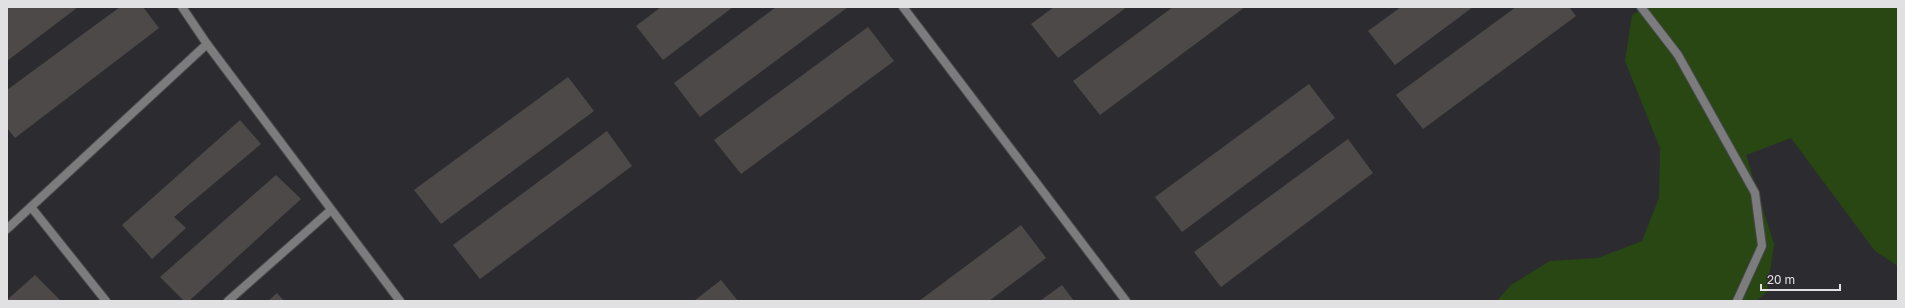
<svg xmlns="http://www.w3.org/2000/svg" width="1905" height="308" font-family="'Golos Text',sans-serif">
<rect width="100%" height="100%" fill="#2c2c30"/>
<!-- green -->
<path fill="#294712" d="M1645,7H1898V266L1875,251L1791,138L1746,155L1774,244L1767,292L1756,301H1497L1511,285L1550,261L1598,258L1642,241L1659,198L1660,148L1625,61L1632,15Z"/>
<!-- building -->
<g fill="#4e4949">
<path d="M8,7H78L7,61Z"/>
<path d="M120,7H143L159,28L15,138L7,128V90Z"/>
<path d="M661,7H733L663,60L636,26Z"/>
<path d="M776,7H848L700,117L674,83Z"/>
<path d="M1054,7H1127L1058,58L1031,24Z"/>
<path d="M1173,7H1245L1100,115L1073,81Z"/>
<path d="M1401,7H1473L1395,65L1368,31Z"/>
<path d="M1516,7H1569L1576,16L1423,129L1396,95Z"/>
<path d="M868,27L894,61L741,174L714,140Z"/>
<path d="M568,77L594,111L441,224L414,190Z"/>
<path d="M1309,84L1335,118L1182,232L1155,197Z"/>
<path d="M240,120L261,144L174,217L186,228L152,259L122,225Z"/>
<path d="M607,131L632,166L480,279L453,245Z"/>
<path d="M1348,139L1373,173L1221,287L1194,252Z"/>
<path d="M276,175L301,199L189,301H184L160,277Z"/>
<path d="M1021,225L1046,258L989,301H919Z"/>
<path d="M35,275L61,301H7V300Z"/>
<path d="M721,280L738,301H694Z"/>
<path d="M1062,285L1074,301H1040Z"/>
<path d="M277,293L284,301H268Z"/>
</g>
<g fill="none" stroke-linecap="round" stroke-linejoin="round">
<defs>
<g id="service">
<path d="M182,7L207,44L400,301"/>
<path d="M903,7L1126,301"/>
<path d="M1641,7L1678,55L1755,193L1762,246L1737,301"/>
<path d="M31,207L106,301"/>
<path d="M7,229L207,44"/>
<path d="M228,301L331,210"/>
</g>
</defs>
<!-- service casing -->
<use href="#service" stroke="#49494d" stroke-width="10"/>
<!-- service -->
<use href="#service" stroke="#7c7b7d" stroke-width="8"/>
</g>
<!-- border -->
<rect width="1905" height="308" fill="none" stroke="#e1e1e4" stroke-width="16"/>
<!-- scale -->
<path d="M1761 284v6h79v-6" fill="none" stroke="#e1e1e4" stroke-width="2"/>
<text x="1767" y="284" font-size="12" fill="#e1e1e4" stroke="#2c2c30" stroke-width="3" paint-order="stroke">20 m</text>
</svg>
